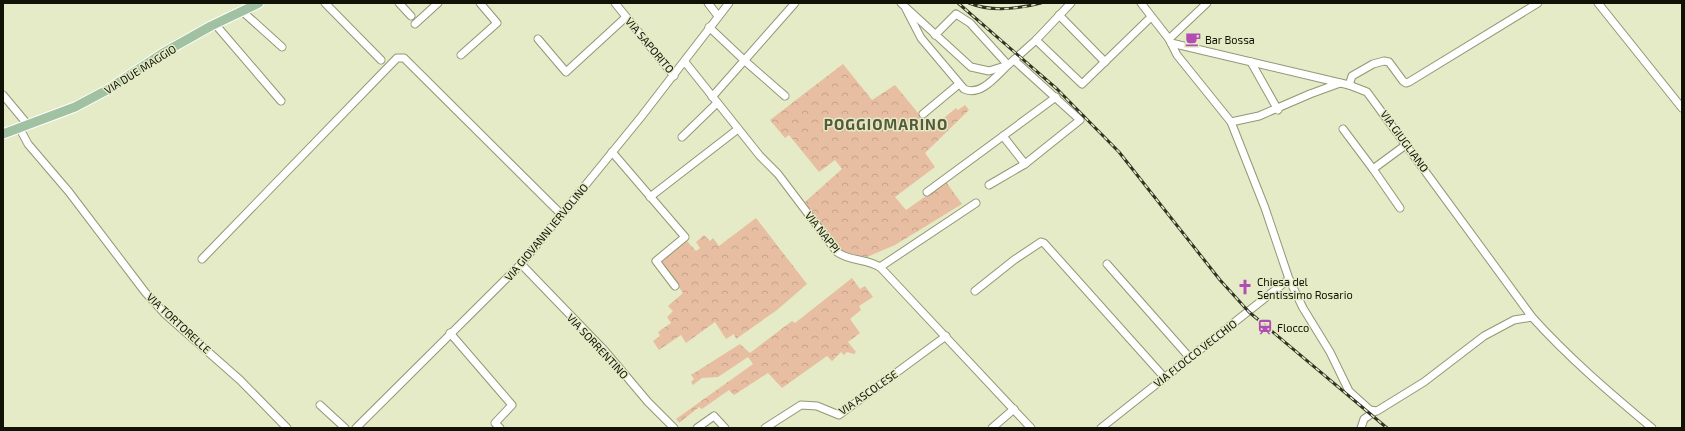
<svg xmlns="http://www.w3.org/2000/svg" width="1685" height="431" font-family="'Exo 2',sans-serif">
<defs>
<pattern id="forest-crowns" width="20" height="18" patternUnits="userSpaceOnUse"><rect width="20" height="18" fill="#e7bea1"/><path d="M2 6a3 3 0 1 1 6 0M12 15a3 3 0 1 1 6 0" fill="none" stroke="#c5a289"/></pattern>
</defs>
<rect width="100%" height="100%" fill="#e5ebc6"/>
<!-- forest -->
<g fill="url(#forest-crowns)">
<path d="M843,64L872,100L895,85L923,119L926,117L934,126L956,108L958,110L965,105L969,110L925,153L935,167L895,197L906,210L946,182L962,204L895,245L867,257L842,252L834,244L805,202L842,169L835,160L819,172L789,135L785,138L770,120Z"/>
<path d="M756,218L807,284L777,310L736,339L734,334L726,339L715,322L686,343L681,335L659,350L653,341L660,336L658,332L671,323L667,317L673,311L668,306L683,293L659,260L685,239L696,251L700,248L696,242L704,235L710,241L713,238L719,246Z"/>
<path d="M852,278L860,289L865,286L873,297L859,306L861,310L850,319L860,333L848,342L856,352L854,354L847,352L844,355L841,352L832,361L827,356L782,388L768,373L734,395L729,390L702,409L699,407L679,423L676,419L753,364L748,357L718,377L702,378L693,385L691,382L694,379L691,375L740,344L750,353L792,321L795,323Z"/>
</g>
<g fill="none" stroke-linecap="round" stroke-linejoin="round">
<defs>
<g id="minor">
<path d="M325,3L381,60"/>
<path d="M399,3L411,16"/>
<path d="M615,3L674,76"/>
<path d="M708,3L718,16"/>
<path d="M901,3L971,67L989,71L1008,65L1036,40L1071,3"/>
<path d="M1141,3L1169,39L1177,55L1231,122L1265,208L1289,279L1303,308L1330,352L1349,391L1370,410L1377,411L1424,382L1484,336L1514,320L1532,317"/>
<path d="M1598,3L1682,108"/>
<path d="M906,9L921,38L964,89C981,97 997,75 1008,65L970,23L956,14L935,35"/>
<path d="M242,11L282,47"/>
<path d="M1059,15L1105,62"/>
<path d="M215,24L281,101"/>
<path d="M415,24L438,3"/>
<path d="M709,27L745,61L785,96"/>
<path d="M538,39L566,72L626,17"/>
<path d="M1169,39L1207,3"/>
<path d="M1036,40L1082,84L1151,17"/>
<path d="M1171,43L1349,85L1367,92L1532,317C1569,358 1610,393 1652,428"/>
<path d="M461,55L497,23L480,3"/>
<path d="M685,62L760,156L778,174L837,252C850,262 868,258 881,268L1031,428"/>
<path d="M1251,62L1278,110"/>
<path d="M1349,85L1352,76L1373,64L1384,61L1389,62L1403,81L1406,83L1409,82L1538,3"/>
<path d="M3,95L28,125"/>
<path d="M712,97L795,3"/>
<path d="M923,114L959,84"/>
<path d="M1231,122L1259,116L1310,94L1340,83"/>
<path d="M20,129L28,144L69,192L145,292L164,313L240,380L287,428"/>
<path d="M1343,129L1373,169L1407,144"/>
<path d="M1003,136L1025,164"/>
<path d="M682,137L717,103"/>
<path d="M612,152L685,237L656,261L675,286"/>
<path d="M1373,169L1400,208"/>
<path d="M989,185L1025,164L1080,120L1014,60"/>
<path d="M927,192L1056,97"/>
<path d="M650,197L738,129"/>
<path d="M202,259L397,58H404L561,214"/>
<path d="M521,264L605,351L648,402L674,428"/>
<path d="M1107,264L1190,358"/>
<path d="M880,267L976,203"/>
<path d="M975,291L1014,260L1041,242L1044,243L1164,377"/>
<path d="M450,333L512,405L495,423L500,428"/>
<path d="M320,405L345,428"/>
<path d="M356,428L521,264L641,117L729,3"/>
<path d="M697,428L714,416L725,428"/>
<path d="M765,428L801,405L817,406L839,415L946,336"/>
<path d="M992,428L1014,409"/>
<path d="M1101,428L1289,279"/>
<path d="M1361,428L1364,419L1374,412"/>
</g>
<path id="major" d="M3,134L75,107L107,90L163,53L211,26L259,3"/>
</defs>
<!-- minor casing -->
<use href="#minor" stroke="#929775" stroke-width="9"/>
<!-- major casing -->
<use href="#major" stroke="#fff" stroke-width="11"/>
<!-- minor -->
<use href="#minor" stroke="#fff" stroke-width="7"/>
<!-- major -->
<use href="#major" stroke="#a1c1a3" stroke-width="9"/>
<defs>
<g id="rail">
<path d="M958,3L1057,89L1119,152L1220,280L1249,312L1387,428"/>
<path d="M969,3C991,12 1018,9 1041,3"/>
</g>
</defs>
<!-- rail casing -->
<use href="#rail" stroke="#313423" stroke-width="3"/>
<!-- rail -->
<use href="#rail" stroke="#e5ebc6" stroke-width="1.5" stroke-dasharray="4.5" stroke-linecap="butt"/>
</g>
<!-- icons -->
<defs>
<symbol id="cafe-bare" viewBox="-9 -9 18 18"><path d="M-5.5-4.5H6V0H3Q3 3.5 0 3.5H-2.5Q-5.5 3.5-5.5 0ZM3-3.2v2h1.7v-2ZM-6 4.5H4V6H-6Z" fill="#b14db3" stroke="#e5ebc6" stroke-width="2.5" paint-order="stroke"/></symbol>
<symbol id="church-bare" viewBox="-9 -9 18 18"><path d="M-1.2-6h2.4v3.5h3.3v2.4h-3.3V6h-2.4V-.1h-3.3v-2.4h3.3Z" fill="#b14db3" stroke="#e5ebc6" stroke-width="2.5" paint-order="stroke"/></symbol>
<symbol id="station-bare" viewBox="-9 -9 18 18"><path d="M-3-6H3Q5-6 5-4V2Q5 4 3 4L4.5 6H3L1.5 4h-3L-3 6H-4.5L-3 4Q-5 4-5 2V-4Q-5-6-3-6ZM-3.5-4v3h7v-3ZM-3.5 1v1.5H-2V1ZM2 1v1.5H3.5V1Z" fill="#b14db3" stroke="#e5ebc6" stroke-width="2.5" paint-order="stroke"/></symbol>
</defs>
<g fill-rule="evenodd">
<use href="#cafe-bare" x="1182" y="28" width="22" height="22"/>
<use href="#church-bare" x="1234" y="276" width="22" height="22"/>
<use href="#station-bare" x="1254" y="316" width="22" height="22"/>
</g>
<g text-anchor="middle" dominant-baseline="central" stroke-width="3" stroke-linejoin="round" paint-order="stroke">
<!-- poi labels -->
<g font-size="11" fill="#101205" stroke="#e5ebc6" text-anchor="start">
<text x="1205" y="39">Bar Bossa</text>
<text x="1257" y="281">Chiesa del<tspan x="1257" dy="13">Sentissimo Rosario</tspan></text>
<text x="1277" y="327">Flocco</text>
</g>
<!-- street labels -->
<g font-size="11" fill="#101205" stroke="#e5ebc6">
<text transform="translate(650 45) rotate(50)">VIA SAPORITO</text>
<text transform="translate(140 69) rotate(-32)">VIA DUE MAGGIO</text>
<text transform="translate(1405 141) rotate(54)">VIA GIUGLIANO</text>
<text transform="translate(546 232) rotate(-50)">VIA GIOVANNI IERVOLINO</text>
<text transform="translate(823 232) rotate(52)">VIA NAPPI</text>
<text transform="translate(179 323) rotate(43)">VIA TORTORELLE</text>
<text transform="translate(598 346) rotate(47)">VIA SORRENTINO</text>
<text transform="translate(1195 353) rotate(-38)">VIA FLOCCO VECCHIO</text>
<text transform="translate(868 392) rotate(-35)">VIA ASCOLESE</text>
</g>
<!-- district labels -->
<g font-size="15" font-weight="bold" letter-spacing="1" fill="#555a3a" stroke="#e5ebc6">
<text x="886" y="124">POGGIOMARINO</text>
</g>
</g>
<!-- border -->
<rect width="1685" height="431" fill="none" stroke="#101205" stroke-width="8"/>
</svg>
